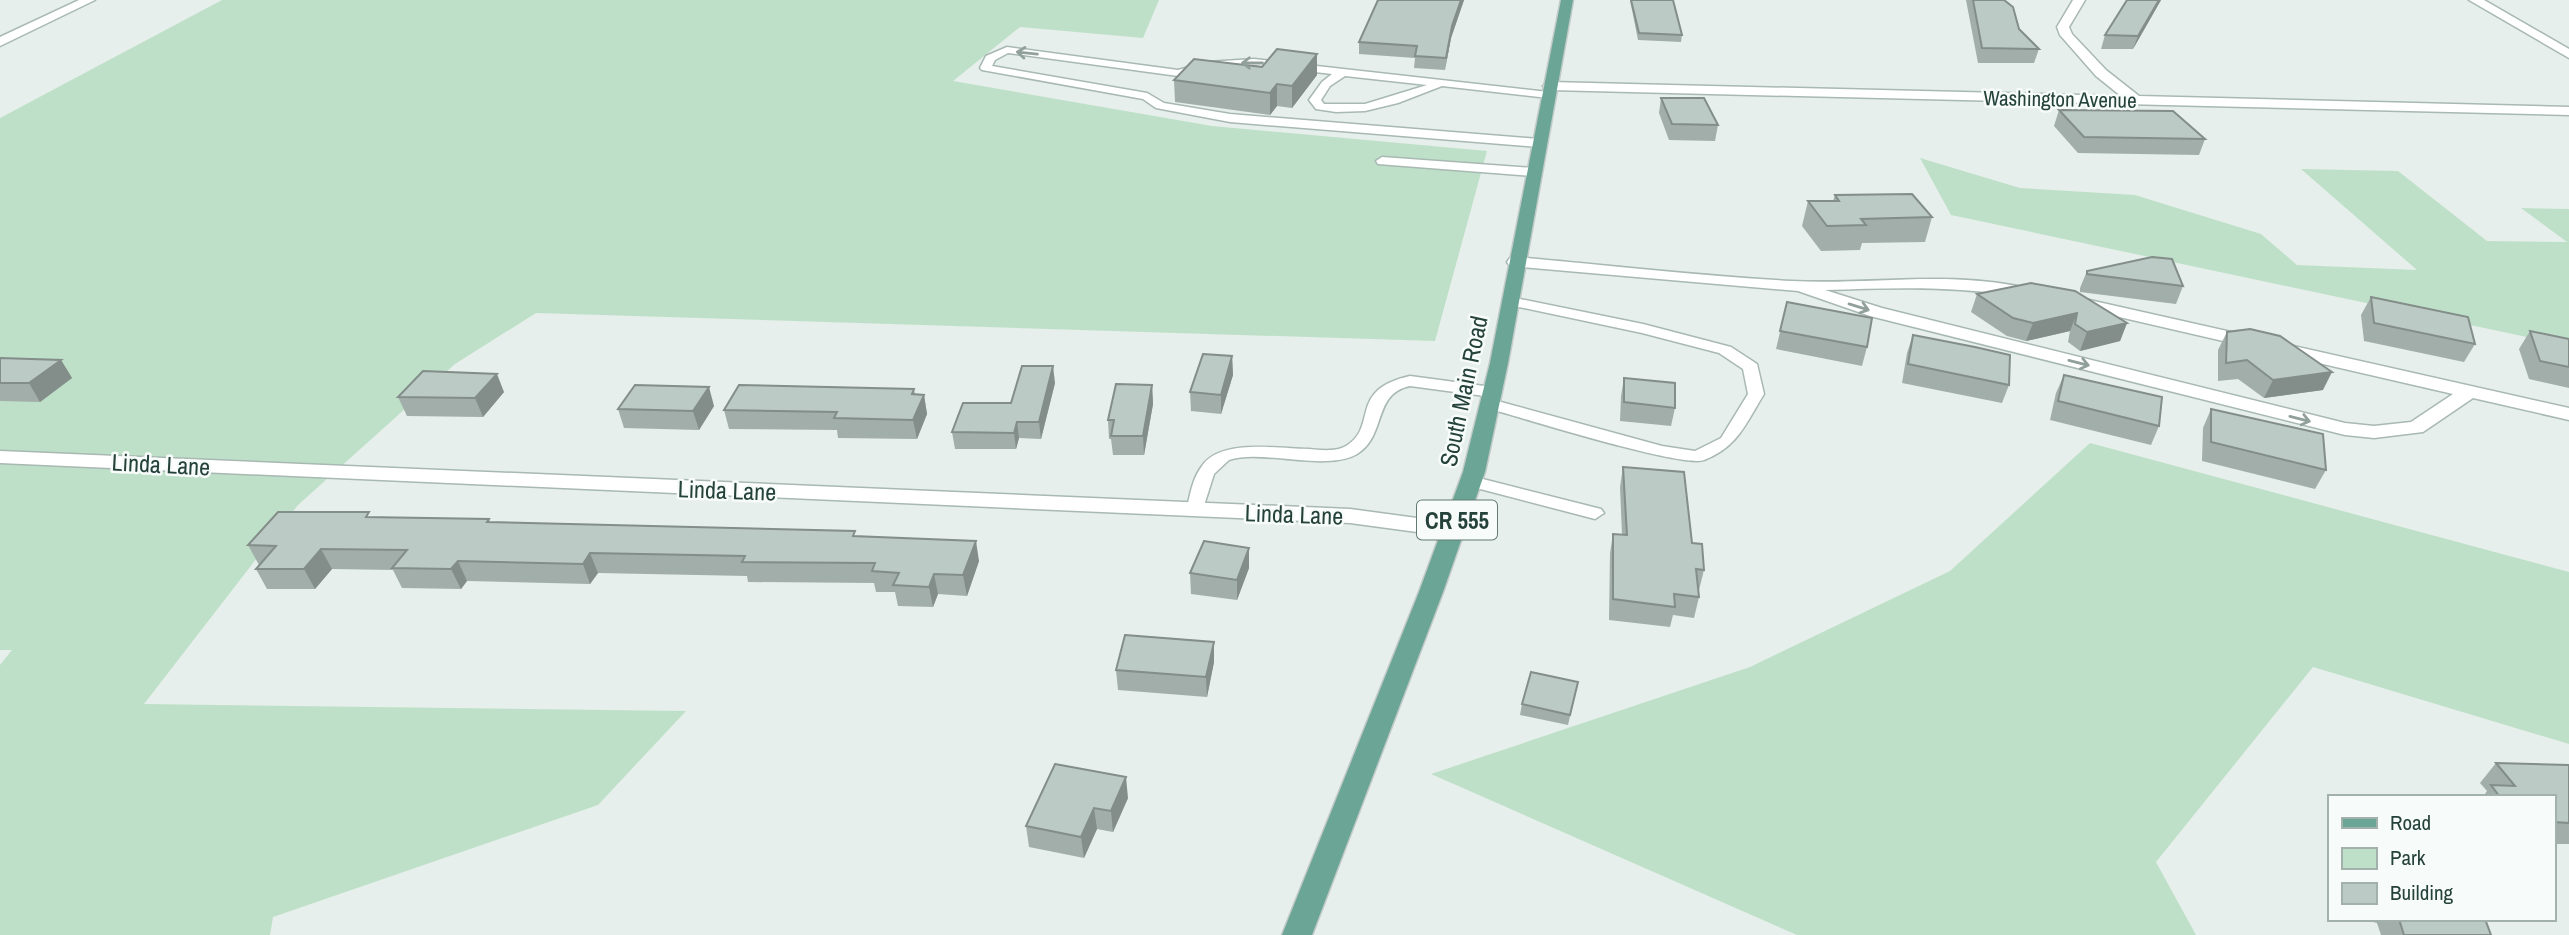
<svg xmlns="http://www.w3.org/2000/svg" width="2569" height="935" font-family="'Archivo Narrow',sans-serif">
<rect width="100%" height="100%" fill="#e6efeb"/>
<!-- green -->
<g fill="#bfe0c8">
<path d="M222,0H1159L1143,38L1020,27L953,81L1212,126L1487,151L1435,341L536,313L455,364L298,505L144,704L686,711L598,805L273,917L270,935H0V665L12,650H0V118Z"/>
<path d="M1920,158L2020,188L2135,195L2261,234L2297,265L2417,270L2301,169L2398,171L2487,241L2567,242L2521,208L2569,209V346L1951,215Z"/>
<path d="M2090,443L2569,572V744L2313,667L2156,862L2196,935H1797L1431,774L1750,667L1950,571Z"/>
</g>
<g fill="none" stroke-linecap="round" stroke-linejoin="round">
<defs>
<g id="service">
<path d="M1007,47L1178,70L1207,62L1254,59L1548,92L1554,95L1548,98L1442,86L1398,103L1365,111L1336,112L1316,109L1309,100L1322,82L1332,74L1254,65L1208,68L1178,76L1008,53L995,60L992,66L1147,93L1164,103L1230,114L1538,139L1544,143L1538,147L1230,122L1156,108L1143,99L982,70L980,68L986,56ZM1345,76L1427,85L1365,104H1324L1321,100L1330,86Z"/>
<path d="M1382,157L1533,168L1539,172L1533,176L1378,164L1376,161Z"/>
<path d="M1510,297L1643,324L1731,347L1757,364L1764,394C1746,423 1738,447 1704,460C1684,469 1516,416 1484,407L1482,404L1484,401L1490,399L1662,446L1695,451L1721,438L1748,394L1743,369L1719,353L1642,333L1505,304L1503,301Z"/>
<path d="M1410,376L1492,387L1500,392L1492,397L1410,386C1372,394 1387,436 1357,454C1326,472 1263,449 1229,460L1214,474L1201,515H1189L1186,511C1190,496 1192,479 1202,466C1221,438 1279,449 1309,449C1320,450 1336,452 1346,446C1379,426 1347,390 1410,376Z"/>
<path d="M1471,476L1601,509L1604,513L1595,519L1465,485L1462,481Z"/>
</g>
<g id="minor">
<path d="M79,0H95L0,46V37Z"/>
<path d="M2073,0H2085L2069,27L2072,34L2106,70L2139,96L2569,107V115L1550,90L1543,86L1550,82L2121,96L2096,76L2060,35L2057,27Z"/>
<path d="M2469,0H2484L2569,49V58Z"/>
<path d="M1516,257C1608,265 1700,276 1792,281C1878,285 1950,269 2036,290L2039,294L2030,299C1962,285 1895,288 1825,290L1882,308L2345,423L2374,426L2411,422L2453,394L2076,307L2067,302L2076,297L2569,408V420L2473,398L2423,432L2374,438L2345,435L1870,316L1798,291L1510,266L1507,262L1510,258Z"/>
<path d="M0,451L1350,509L1454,523L1462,525L1465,530L1462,535L1454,537L1350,523L0,463Z"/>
</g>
<path id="primary" d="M1561,0H1573L1508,363L1485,472L1443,592L1312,935H1282L1419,592L1463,472L1490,363Z"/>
</defs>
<!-- service casing -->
<use href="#service" stroke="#a8b8b2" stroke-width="3"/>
<!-- minor casing -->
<use href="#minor" stroke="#a8b8b2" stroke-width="3"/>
<!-- primary casing -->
<use href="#primary" stroke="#c2cac8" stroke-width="3"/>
<!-- service -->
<use href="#service" fill="#fff" fill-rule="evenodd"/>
<!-- minor -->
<use href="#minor" fill="#fff" fill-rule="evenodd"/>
<!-- primary -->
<use href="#primary" fill="#6aa596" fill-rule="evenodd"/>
</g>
<!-- wall -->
<g fill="#a1aea9">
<path d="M1378,0H1464L1451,38L1445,70L1414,68L1415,58L1359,54V42Z"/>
<path d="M1630,0H1673L1682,35L1681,42L1638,40Z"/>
<path d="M1966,0H2004L2019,29L2039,49L2034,63H1978Z"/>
<path d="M2127,0H2161L2133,49H2101L2105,35Z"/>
<path d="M1317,54V75L1292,108L1277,106L1270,115L1175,102L1174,80L1262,67Z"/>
<path d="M1661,98L1718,125L1715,141L1669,140L1659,113Z"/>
<path d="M2059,110L2205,139L2199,155L2078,153L2054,126Z"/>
<path d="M1835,195L1932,217L1925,242L1862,243L1860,250L1821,251L1802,226L1808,201H1833Z"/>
<path d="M2087,271L2183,286L2176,304L2080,292V288Z"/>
<path d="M1977,294L2127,323L2120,341L2080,351L2068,342L2070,331L2026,341L2007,336L1971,312Z"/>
<path d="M2371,297L2475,344L2464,362L2364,341L2361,315Z"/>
<path d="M1787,302L1867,347L1862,366L1776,349Z"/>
<path d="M2530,331L2569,339V388L2529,379L2519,349Z"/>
<path d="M2227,332L2323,390L2264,398L2238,379L2218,381V350Z"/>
<path d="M1913,335L2009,385L2002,403L1902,383L1907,353Z"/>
<path d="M1232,356L1233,375L1221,414L1191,411L1190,392Z"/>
<path d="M0,358L61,360L72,378L40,402L0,401Z"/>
<path d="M2064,375L2159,426L2151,445L2050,420L2056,393Z"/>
<path d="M1624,378L1675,408L1671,426L1620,421L1621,396Z"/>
<path d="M1055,383L1041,439L1019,438L1016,449H955L952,432Z"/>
<path d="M1152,385L1153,404L1144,455H1113L1111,439H1109L1108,420Z"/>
<path d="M914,389L915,394L924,395L927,414L917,439L838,438L837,430L729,429L724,410Z"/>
<path d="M504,392L483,417L407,416L398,397Z"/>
<path d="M714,406L699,430L624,428L618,409Z"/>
<path d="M2211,409L2326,470L2315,489L2202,461L2203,428Z"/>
<path d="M1623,467L1692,543L1704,570L1699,590H1698L1699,597L1694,618L1673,615L1670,627L1609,620L1610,553L1613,534L1622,535L1620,487Z"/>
<path d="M371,517L489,519L490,522L856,536L979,561L967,596L938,594L933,607L898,606L895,592H876L874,583L748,582L747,576L598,573L590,584L467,581L461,589L402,588L393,570L332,569L315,589H267L256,569L259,565L248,545Z"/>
<path d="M1249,568L1237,600L1191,594L1190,573Z"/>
<path d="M1214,642V662L1207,697L1118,690L1116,670Z"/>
<path d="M1578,682L1568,725L1520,715L1522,704Z"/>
<path d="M2496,763L2569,765V844H2553V797H2483L2487,791L2480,783Z"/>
<path d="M1128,798L1113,832L1097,829L1084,858L1029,847L1026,826Z"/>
<path d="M2361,919H2485L2491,935H2381L2377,923Z"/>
</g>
<!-- shaded-wall -->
<g fill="#838d89">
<path d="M1461,0H1464L1451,38L1445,70L1452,26Z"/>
<path d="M2159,0H2161L2133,49L2138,36Z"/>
<path d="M1317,54V75L1292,108V86Z"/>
<path d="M1277,84V106L1270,115V93Z"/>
<path d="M2077,313L2070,331L2026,341L2033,323Z"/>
<path d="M2127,323L2120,341L2080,351L2087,332Z"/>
<path d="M1232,356L1233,375L1221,414V395Z"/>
<path d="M61,360L72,378L40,402L29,383Z"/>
<path d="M1053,366L1055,383L1041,439L1039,422Z"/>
<path d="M2332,372L2323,390L2264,398L2273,380Z"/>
<path d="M497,374L504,392L483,417L475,398Z"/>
<path d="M1152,385L1153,404L1144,455L1143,436Z"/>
<path d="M709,387L714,406L699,430L693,411Z"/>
<path d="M924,395L927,414L917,439L913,420Z"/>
<path d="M1017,422L1019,438L1016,449L1014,433Z"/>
<path d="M976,541L979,561L967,596L963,575Z"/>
<path d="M1249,548V568L1237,600V580Z"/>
<path d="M321,549L332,569L315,589L304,569Z"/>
<path d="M590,553L598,573L590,584L583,564Z"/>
<path d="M458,561L467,581L461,589L451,569Z"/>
<path d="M934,574L938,594L933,607L929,587Z"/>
<path d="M1214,642V662L1207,697L1206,677Z"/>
<path d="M1126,777L1128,798L1113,832L1111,811Z"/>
<path d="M1094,808L1097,829L1084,858L1081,837Z"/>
</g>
<!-- building -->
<g fill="#bbcac4" stroke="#838d89" stroke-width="2">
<path d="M1378,0H1461L1452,26L1446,58L1415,56L1417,46L1359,42Z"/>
<path d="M1631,0H1673L1682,35L1639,33Z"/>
<path d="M1973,0H2004L2013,7L2019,29L2039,49L1982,48Z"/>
<path d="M2127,0H2159L2138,36L2105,35Z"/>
<path d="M1277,49L1317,54L1292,86L1277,84L1270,93L1174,80L1194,59L1262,67Z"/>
<path d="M1661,98H1704L1718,125L1672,124Z"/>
<path d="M2059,110L2173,111L2205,139L2084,137Z"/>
<path d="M1912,194L1932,217L1861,219L1866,225L1827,226L1808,201H1839L1835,195Z"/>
<path d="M2152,257L2172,259L2183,286L2087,274V271Z"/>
<path d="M2031,283L2075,291L2127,323L2087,332L2075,324L2077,313L2033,323L2013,318L1977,294Z"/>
<path d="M2371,297L2468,317L2475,344L2374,323Z"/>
<path d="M1787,302L1872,318L1867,347L1780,331Z"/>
<path d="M2250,329L2280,336L2332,372L2273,380L2247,360L2226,363L2227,332Z"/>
<path d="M2530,331L2569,339V367L2540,361Z"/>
<path d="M1913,335L1975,347L2010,355L2009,385L1908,364Z"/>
<path d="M1203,354L1232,356L1221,395L1190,392Z"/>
<path d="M0,358L61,360L29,383H0Z"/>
<path d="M1022,366H1053L1039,422H1017L1014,433L952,432L963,403H1011Z"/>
<path d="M423,371L497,374L475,398L398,397Z"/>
<path d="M2064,375L2162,397L2159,426L2058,401Z"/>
<path d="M1624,378L1675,383V408L1624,402Z"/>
<path d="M1116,384L1152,385L1143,436H1111L1114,420H1108Z"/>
<path d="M635,385L709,387L693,411L618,409Z"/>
<path d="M739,385L914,389L912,394L924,395L913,420L834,418L837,412L724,410Z"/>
<path d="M2211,409L2323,434L2326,470L2211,442Z"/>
<path d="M1623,467L1684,472L1692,543L1702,544L1704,570L1696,569L1699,597L1674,594L1675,607L1613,599V534L1627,535Z"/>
<path d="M278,512H369L366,517L489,519L487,522L855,531L853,536L976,541L963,575L934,574L929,587L893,585L899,573L872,571L875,563L742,562L745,556L590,553L583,564L458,561L451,569L392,568L407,550L321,549L304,569H256L276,546L248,545Z"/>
<path d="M1204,541L1249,548L1237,580L1190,573Z"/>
<path d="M1125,635L1214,642L1206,677L1116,670Z"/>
<path d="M1531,672L1578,682L1570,715L1522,704Z"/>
<path d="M2496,763L2569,765V823L2553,822V797H2500L2491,785L2515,786Z"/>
<path d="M1055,764L1126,777L1111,811L1094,808L1081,837L1026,826Z"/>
<path d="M2399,919H2485L2491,935H2404Z"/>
</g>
<!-- one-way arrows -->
<defs><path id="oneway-shaft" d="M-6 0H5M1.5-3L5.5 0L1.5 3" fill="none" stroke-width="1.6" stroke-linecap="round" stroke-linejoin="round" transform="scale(1.75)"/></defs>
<g stroke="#92a09c">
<use href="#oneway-shaft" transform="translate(1027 53) rotate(-174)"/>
<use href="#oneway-shaft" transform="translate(1252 63) rotate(180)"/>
<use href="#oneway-shaft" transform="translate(1859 307) rotate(17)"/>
<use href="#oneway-shaft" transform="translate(2079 363) rotate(14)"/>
<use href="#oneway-shaft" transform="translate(2300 419) rotate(14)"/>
</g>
<g text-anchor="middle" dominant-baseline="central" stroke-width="5" stroke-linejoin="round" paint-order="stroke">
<!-- far-street labels -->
<g font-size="21" fill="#24423a" stroke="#f7fbf9">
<text transform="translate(2060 99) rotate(1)">Washington Avenue</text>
</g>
<!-- shield labels -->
<rect fill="#f7fbf9" stroke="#637a73" stroke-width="2" x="1417" y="500.5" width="80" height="39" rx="5"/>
<g font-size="23" font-weight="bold" fill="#24423a">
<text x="1457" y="520">CR 555</text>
</g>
<!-- street labels -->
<g font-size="24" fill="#24423a" stroke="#f7fbf9">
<text transform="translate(1463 391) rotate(-78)">South Main Road</text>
<text transform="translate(161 464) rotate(3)">Linda Lane</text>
<text transform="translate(727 490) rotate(2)">Linda Lane</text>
<text transform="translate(1294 514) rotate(2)">Linda Lane</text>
</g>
</g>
<!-- legend -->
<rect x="2328" y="795" width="228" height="126" fill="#f7fbf9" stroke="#a3b1ad" stroke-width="2"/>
<rect x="2342" y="818" width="35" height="10" fill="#6aa596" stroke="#a3b1ad" stroke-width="2"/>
<text x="2390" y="830" font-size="21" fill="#24423a">Road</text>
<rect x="2342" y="848" width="35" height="21" fill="#bfe0c8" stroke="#a3b1ad" stroke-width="2"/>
<text x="2390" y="865" font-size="21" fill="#24423a">Park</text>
<rect x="2342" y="883" width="35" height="21" fill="#bbcac4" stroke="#a3b1ad" stroke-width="2"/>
<text x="2390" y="900" font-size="21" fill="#24423a">Building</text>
</svg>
